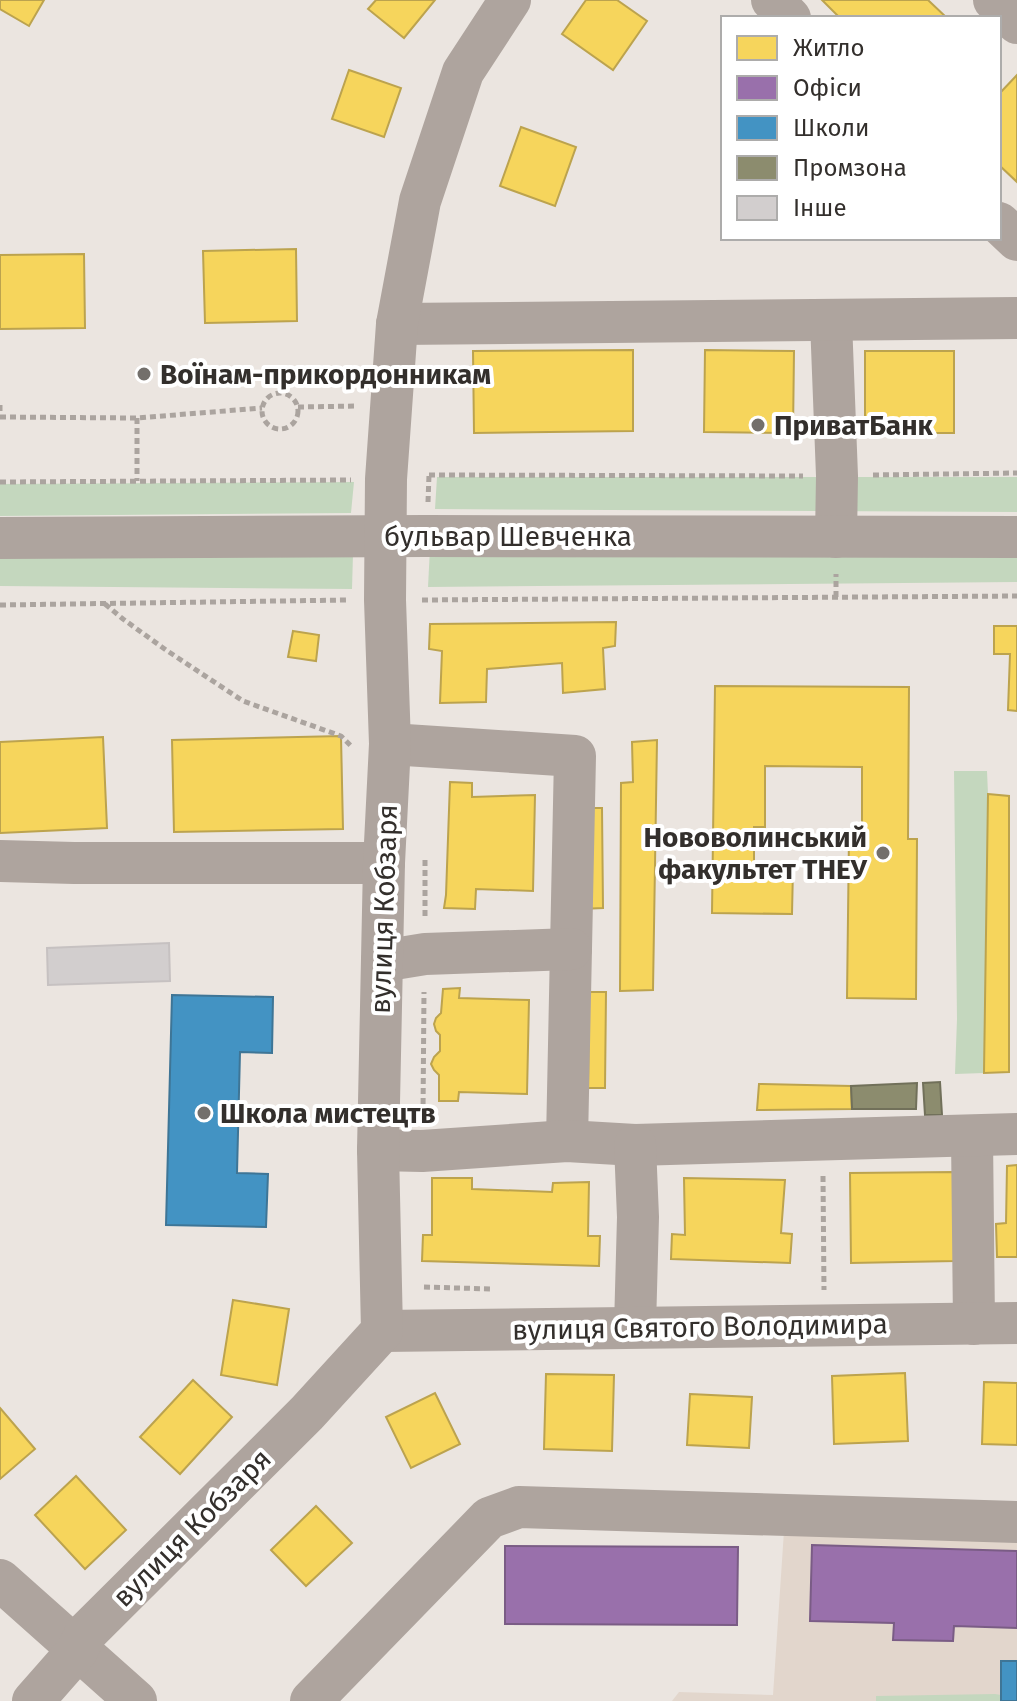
<svg xmlns="http://www.w3.org/2000/svg" width="1017" height="1701" font-family="'Fira Sans',sans-serif">
<rect width="100%" height="100%" fill="#ebe5e0"/>
<!-- built -->
<path fill="#e2d6cc" d="M784,1531L1017,1536V1701H672L679,1692L773,1695Z"/>
<!-- green -->
<g fill="#c4d7be">
<path d="M437,477H1017V512L435,509Z"/>
<path d="M354,482L351,513L0,516V484Z"/>
<path d="M0,545L353,554L352,589L0,586Z"/>
<path d="M1017,547V582L428,587L430,548Z"/>
<path d="M954,771H987L988,794L984,1073L955,1074L957,1019Z"/>
<path d="M995,1694L1001,1695V1701H876V1696Z"/>
</g>
<!-- homes -->
<g fill="#f6d55c" stroke="#bca34e" stroke-width="2">
<path d="M0,0H44L29,26L0,9Z"/>
<path d="M376,0H435L404,38L368,9Z"/>
<path d="M586,0H617L647,21L613,70L562,34Z"/>
<path d="M822,0H928L947,18H840Z"/>
<path d="M349,70L401,88L384,137L332,119Z"/>
<path d="M1017,75V182L999,165V94Z"/>
<path d="M521,127L576,147L555,206L500,186Z"/>
<path d="M296,249L297,321L205,323L203,251Z"/>
<path d="M84,254L85,328L0,329V255Z"/>
<path d="M633,350V431L474,433L473,351Z"/>
<path d="M705,350L794,351L793,433L704,432Z"/>
<rect x="865" y="351" width="89" height="82"/>
<path d="M616,622L615,646L603,648L605,689L563,693L562,663L487,669L486,702L440,703L442,651L429,649L430,624Z"/>
<path d="M994,626H1017V711L1008,710L1010,654H994Z"/>
<path d="M293,631L319,635L316,661L288,657Z"/>
<path d="M715,686L909,687L908,839H917L916,999L847,998L849,835H862V767L765,766V827H754V868H793L792,914L712,913Z"/>
<path d="M341,736L343,829L174,832L172,740Z"/>
<path d="M103,737L107,828L0,833V742Z"/>
<path d="M657,740L653,990L620,991L621,783L633,782L632,742Z"/>
<path d="M450,782L472,783V797L535,795L533,891L476,889L475,909L444,908L446,895Z"/>
<path d="M988,794L1009,796V1072L984,1073Z"/>
<path d="M584,808H602L603,908L581,909Z"/>
<path d="M460,988L459,998L529,1000L527,1094L459,1092L458,1101H439V1075L434,1070L431,1064L434,1057L440,1051V1035L436,1031L434,1024L436,1018L441,1013L443,989Z"/>
<path d="M589,992H606L605,1088H588Z"/>
<path d="M759,1084L851,1086L852,1109L757,1110Z"/>
<path d="M1017,1165V1257H997L996,1224L1006,1223L1007,1166Z"/>
<path d="M954,1172L955,1261L851,1263L850,1173Z"/>
<path d="M432,1178H472V1189L552,1192L553,1183L589,1182L588,1236H600L599,1266L422,1261L423,1235H432Z"/>
<path d="M684,1178L785,1180L781,1233L792,1234L790,1263L671,1259L672,1234L685,1235Z"/>
<path d="M233,1300L289,1309L277,1385L221,1375Z"/>
<path d="M905,1373L908,1441L834,1444L832,1376Z"/>
<path d="M546,1374L614,1375L612,1451L544,1449Z"/>
<path d="M193,1380L232,1417L180,1474L140,1437Z"/>
<path d="M984,1382L1017,1383V1445L982,1444Z"/>
<path d="M435,1393L460,1444L411,1468L386,1417Z"/>
<path d="M690,1394L752,1397L749,1448L687,1445Z"/>
<path d="M0,1408L35,1449L0,1479Z"/>
<path d="M76,1476L126,1530L85,1569L35,1515Z"/>
<path d="M316,1506L352,1543L306,1586L271,1550Z"/>
</g>
<!-- offices -->
<g fill="#9970ab" stroke="#7a5c85" stroke-width="2">
<path d="M812,1545L1017,1551V1628L954,1626L953,1641L893,1640L894,1623L810,1621Z"/>
<path d="M505,1546L738,1547L737,1625L505,1624Z"/>
</g>
<!-- schools -->
<g fill="#4393c3" stroke="#3e7596" stroke-width="2">
<path d="M172,995L273,997L272,1053L240,1052L237,1173L268,1174L266,1227L166,1225Z"/>
<rect x="1001" y="1661" width="16" height="40"/>
</g>
<!-- industry -->
<g fill="#8c8c6e" stroke="#71705a" stroke-width="2">
<path d="M940,1082L942,1115H925L923,1083Z"/>
<path d="M917,1083L916,1109H852L851,1086Z"/>
</g>
<!-- building -->
<path fill="#d2cece" stroke="#c6c1c1" stroke-width="2" d="M169,943L170,981L48,985L47,948Z"/>
<g fill="none" stroke-linecap="round" stroke-linejoin="round">
<!-- path -->
<g stroke="#aba49f" stroke-width="5" stroke-dasharray="6 4" stroke-linecap="butt">
<circle cx="280" cy="411" r="18"/>
<path d="M0,405V411"/>
<path d="M298,407L356,406"/>
<path d="M0,417L137,418L262,408"/>
<path d="M137,418V481"/>
<path d="M429,475L803,476"/>
<path d="M873,475L1017,473"/>
<path d="M0,482L351,480"/>
<path d="M428,502L429,475"/>
<path d="M836,597V574"/>
<path d="M422,600L1017,596"/>
<path d="M105,604L123,619L166,650L243,701L341,736L353,748"/>
<path d="M0,605L348,600"/>
<path d="M425,860V918"/>
<path d="M423,1114L424,992"/>
<path d="M823,1176L824,1290"/>
<path d="M424,1287L491,1289"/>
</g>
<!-- minor -->
<g stroke="#aea49e" stroke-width="42">
<path d="M772,0L790,18"/>
<path d="M994,0L1017,23"/>
<path d="M999,223L1017,240"/>
<path d="M831,321L837,476L836,537"/>
<path d="M397,324L1017,318"/>
<path d="M0,538L426,536L1017,537"/>
<path d="M390,744L575,756L567,1141"/>
<path d="M0,861L74,863H384"/>
<path d="M382,961L425,954L571,949"/>
<path d="M972,1136L974,1324"/>
<path d="M378,1150L422,1151L567,1141L635,1145L1017,1134"/>
<path d="M635,1327L638,1217L635,1145"/>
<path d="M382,1331L1017,1323"/>
<path d="M0,1580L136,1701"/>
<path d="M33,1701L77,1651L85,1634L307,1413L382,1331L378,1150L384,863L390,744L385,600L386,479L397,324L420,201L463,72L510,0"/>
<path d="M311,1701L489,1518L519,1507L1017,1522"/>
</g>
</g>
<!-- markers -->
<g fill="#736f6b" stroke="#fff" stroke-width="3">
<circle cx="144" cy="374" r="8"/>
<circle cx="758" cy="425" r="8"/>
<circle cx="883" cy="853" r="8"/>
<circle cx="204" cy="1113" r="8"/>
</g>
<g text-anchor="middle" dominant-baseline="central" stroke-width="8" stroke-linejoin="round" paint-order="stroke">
<!-- poi labels -->
<g font-size="28" font-weight="bold" fill="#332f2c" stroke="#fff" text-anchor="start">
<text x="160" y="374">Воїнам-прикордонникам</text>
<text x="774" y="425">ПриватБанк</text>
<text x="867" y="837" text-anchor="end">Нововолинський<tspan x="867" dy="32">факультет ТНЕУ</tspan></text>
<text x="220" y="1113">Школа мистецтв</text>
</g>
<!-- street labels -->
<g font-size="28" fill="#332f2c" stroke="#fff">
<text x="508" y="536">бульвар Шевченка</text>
<text transform="translate(384 909) rotate(-88)">вулиця Кобзаря</text>
<text transform="translate(700 1327) rotate(-1)">вулиця Святого Володимира</text>
<text transform="translate(192 1528) rotate(-45)">вулиця Кобзаря</text>
</g>
</g>
<!-- legend -->
<rect x="721" y="16" width="280" height="224" fill="#ffffff" stroke="#adacab" stroke-width="2"/>
<rect x="737" y="36" width="40" height="24" fill="#f6d55c" stroke="#adacab" stroke-width="2"/>
<text x="793" y="56" font-size="24" fill="#332f2c">Житло</text>
<rect x="737" y="76" width="40" height="24" fill="#9970ab" stroke="#adacab" stroke-width="2"/>
<text x="793" y="96" font-size="24" fill="#332f2c">Офіси</text>
<rect x="737" y="116" width="40" height="24" fill="#4393c3" stroke="#adacab" stroke-width="2"/>
<text x="793" y="136" font-size="24" fill="#332f2c">Школи</text>
<rect x="737" y="156" width="40" height="24" fill="#8c8c6e" stroke="#adacab" stroke-width="2"/>
<text x="793" y="176" font-size="24" fill="#332f2c">Промзона</text>
<rect x="737" y="196" width="40" height="24" fill="#d2cece" stroke="#adacab" stroke-width="2"/>
<text x="793" y="216" font-size="24" fill="#332f2c">Інше</text>
</svg>
